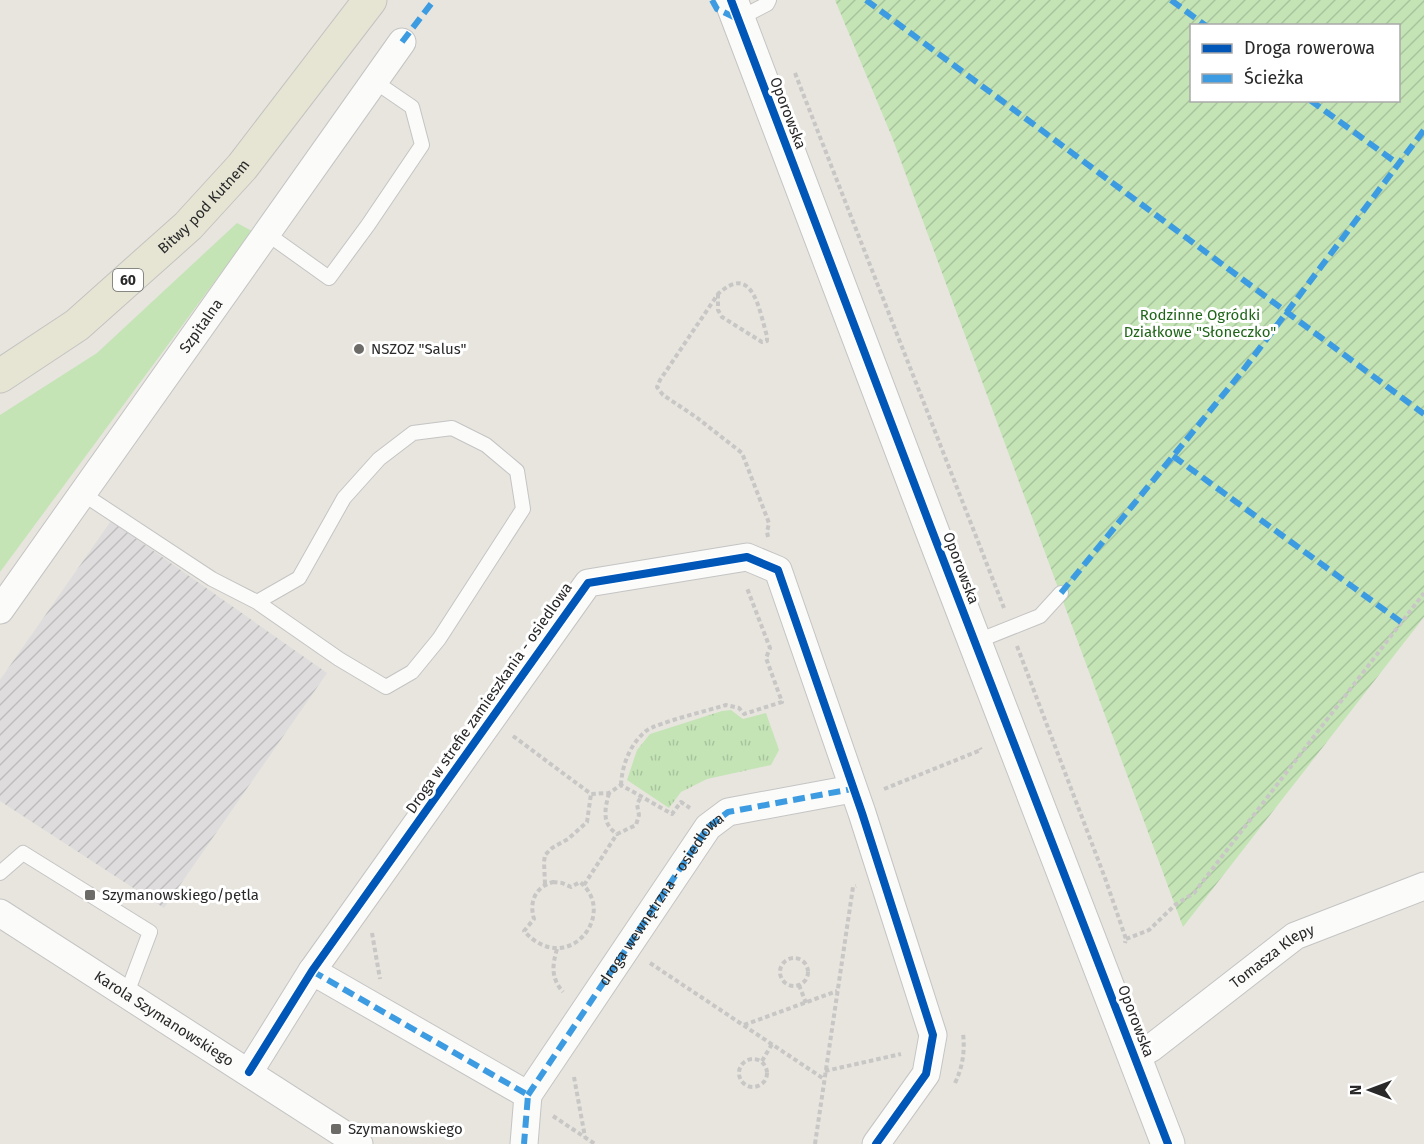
<svg xmlns="http://www.w3.org/2000/svg" width="1424" height="1144" font-family="'Fira Sans',sans-serif">
<defs>
<pattern id="industrial-furrows" width="10" height="10" patternUnits="userSpaceOnUse" patternTransform="scale(1.5)"><rect width="10" height="10" fill="#dedcdd"/><path d="M-1 1l2-2M0 10L10 0M9 11l2-2" fill="none" stroke="#bebdbe"/></pattern>
<pattern id="park-tufts" width="24" height="20" patternUnits="userSpaceOnUse" patternTransform="scale(1.5)"><rect width="24" height="20" fill="#c4e4b6"/><path d="M3 7l-1-3M5 7V3M7 7l1-3M15 17l-1-3M17 17v-4M19 17l1-3" fill="none" stroke="#a8c49c"/></pattern>
<pattern id="garden-furrows" width="10" height="10" patternUnits="userSpaceOnUse" patternTransform="scale(1.5)"><rect width="10" height="10" fill="#c4e4b6"/><path d="M-1 1l2-2M0 10L10 0M9 11l2-2" fill="none" stroke="#a8c49c"/></pattern>
</defs>
<rect width="100%" height="100%" fill="#e7e5de"/>
<!-- industrial -->
<path fill="url(#industrial-furrows)" d="M111,521L327,673L164,908L0,801V680Z"/>
<!-- grass -->
<path fill="#c4e4b6" d="M237,223L252,231L0,572V415L97,353Z"/>
<!-- park -->
<path fill="url(#park-tufts)" d="M731,710L743,719L766,713L779,750L771,765L707,779L681,792L669,808L627,780L637,750L650,734L722,711Z"/>
<!-- garden -->
<path fill="url(#garden-furrows)" fill-rule="evenodd" d="M835,0H1424V617L1183,927L892,137ZM1192,26H1398V100H1192Z"/>
<g fill="none" stroke-linecap="round" stroke-linejoin="round">
<defs>
<g id="lane">
<path d="M738,19L767,4L769,0"/>
<path d="M266,233L329,278L368,225L422,145L412,107L374,81"/>
<path d="M83,494L212,579L257,602L339,659L386,687L412,672L439,639L523,509L517,471L486,445L452,428L413,433L379,459L344,498L299,578L257,602"/>
<path d="M975,642L1040,616L1061,593"/>
<path d="M0,873L23,853L150,932L127,993"/>
</g>
<g id="street">
<path id="s1" d="M0,610L402,42"/>
<path id="s2" d="M0,913L359,1144"/>
<path d="M312,971L528,1095L524,1144"/>
<path id="s3" d="M1136,1057L1151,1048L1295,936L1424,886"/>
<path d="M249,1072L312,971L588,583L747,557L778,570L862,813L933,1035L926,1074L876,1144"/>
<path d="M528,1095L708,827L728,812L852,789"/>
</g>
<path id="secondary" d="M731,0L931,528L1168,1144"/>
<g id="primary">
<path id="s4" d="M0,376L77,325L188,226L242,167L370,0"/>
</g>
</defs>
<!-- lane casing -->
<use href="#lane" stroke="#c5c4c4" stroke-width="16"/>
<!-- street casing -->
<use href="#street" stroke="#c5c4c4" stroke-width="29"/>
<!-- secondary casing -->
<use href="#secondary" stroke="#c5c4c4" stroke-width="35"/>
<!-- primary casing -->
<use href="#primary" stroke="#c3c3c0" stroke-width="35"/>
<!-- path -->
<g stroke="#c8c7c6" stroke-width="4" stroke-dasharray="4.5 3" stroke-linecap="butt">
<path d="M795,73L1004,608"/>
<path d="M718,294V310L722,317L762,342L767,341V336C759,310 753,262 718,294L660,380L657,387L663,395L696,417L742,453L769,523L767,532L768,537"/>
<path d="M1017,646L1105,878L1126,939L1125,943"/>
<path d="M513,736L591,794L609,793L621,785L672,814L681,802L690,808"/>
<path d="M621,785C622,765 630,744 646,731C656,723 710,710 726,705L739,708L744,714L782,702L766,658L770,648L747,588"/>
<path d="M884,789L981,750L980,748"/>
<path d="M609,793C605,809 601,823 617,834L636,825L639,815L637,804L641,797"/>
<path d="M553,882L562,883L571,887L580,882C619,914 567,979 524,931L534,919C529,902 535,887 553,882Z"/>
<path d="M545,884L544,862L545,855L552,848L568,839L587,822L591,794"/>
<path d="M584,885L617,834"/>
<path d="M372,933L380,979"/>
<path d="M1126,939L1149,930L1175,905L1194,893L1424,593"/>
<path d="M557,949C552,966 551,978 563,992"/>
<circle cx="794" cy="972" r="14"/>
<path d="M650,963L824,1079"/>
<path d="M799,985L806,1003"/>
<path d="M744,1025L837,991"/>
<circle cx="753" cy="1073" r="14"/>
<path d="M762,1061L772,1044"/>
<path d="M825,1071L901,1054"/>
<path d="M574,1077L585,1137"/>
<path d="M955,1083C963,1066 965,1051 963,1033"/>
<path d="M553,1116L595,1144"/>
<path d="M815,1144L853,887L856,886"/>
</g>
<!-- lane -->
<use href="#lane" stroke="#fbfbfa" stroke-width="14"/>
<!-- street -->
<use href="#street" stroke="#fbfbfa" stroke-width="27"/>
<!-- secondary -->
<use href="#secondary" stroke="#fbfbfa" stroke-width="33"/>
<!-- primary -->
<use href="#primary" stroke="#e6e4d3" stroke-width="33"/>
<!-- quiet -->
<g stroke="#3d9ce1" stroke-width="6" stroke-dasharray="12 6" stroke-linecap="butt">
<path d="M712,0L717,9L738,19"/>
<path d="M866,0L1424,414"/>
<path d="M1171,0L1206,26"/>
<path d="M402,42L434,0"/>
<path d="M1310,100L1398,164"/>
<path d="M1173,456L1401,622"/>
<path d="M1061,593L1241,373L1424,130"/>
<path d="M312,971L528,1095L524,1144"/>
<path id="s5" d="M528,1095L708,827L728,812L852,789"/>
</g>
<defs>
<g id="cycleway">
<path d="M731,0L931,528L1168,1144"/>
<path d="M249,1072L312,971L588,583L747,557L778,570L862,813L933,1035L926,1074L876,1144"/>
</g>
</defs>
<!-- cycleway casing -->
<use href="#cycleway" stroke="#fff" stroke-width="11"/>
<!-- cycleway -->
<use href="#cycleway" stroke="#0057b8" stroke-width="8"/>
</g>
<!-- markers -->
<g fill="#6c6b68" stroke="#fff" stroke-width="2">
<circle cx="359" cy="349" r="6"/>
<rect x="84" y="889" width="12" height="12" rx="3"/>
<rect x="330" y="1123" width="12" height="12" rx="3"/>
</g>
<g text-anchor="middle" dominant-baseline="central" stroke-width="6" stroke-linejoin="round" paint-order="stroke">
<!-- shield labels -->
<rect fill="#fff" stroke="#696969" stroke-width="1.5" x="113" y="269" width="30" height="22" rx="4.5"/>
<g font-size="14" font-weight="bold" fill="#292929">
<text x="128" y="280">60</text>
</g>
<!-- street labels -->
<g font-size="15" fill="#292929" stroke="#fff">
<text transform="translate(788 113) rotate(69)">Oporowska</text>
<text stroke="none"><textPath href="#s4" startOffset="266">Bitwy pod Kutnem</textPath></text>
<text stroke="none"><textPath href="#s1" startOffset="348">Szpitalna</textPath></text>
<text transform="translate(961 568) rotate(69)">Oporowska</text>
<text transform="translate(489 698) rotate(-55)">Droga w strefie zamieszkania - osiedlowa</text>
<text stroke="none"><textPath href="#s5" startOffset="237">droga wewnętrzna - osiedlowa</textPath></text>
<text stroke="none"><textPath href="#s3" startOffset="170">Tomasza Klepy</textPath></text>
<text stroke="none"><textPath href="#s2" startOffset="195">Karola Szymanowskiego</textPath></text>
<text transform="translate(1136 1021) rotate(69)">Oporowska</text>
</g>
<!-- park labels -->
<g font-size="15" fill="#206619" stroke="#fff">
<text x="1200" y="315">Rodzinne Ogródki<tspan x="1200" dy="17">Działkowe "Słoneczko"</tspan></text>
</g>
<!-- poi labels -->
<g font-size="15" fill="#292929" stroke="#fff" text-anchor="start">
<text x="371" y="349">NSZOZ "Salus"</text>
<text x="102" y="895">Szymanowskiego/pętla</text>
<text x="348" y="1129">Szymanowskiego</text>
</g>
</g>
<!-- legend -->
<rect x="1190" y="24" width="210" height="78" fill="#ffffff" stroke="#a9a9a9" stroke-width="1.5"/>
<rect x="1202" y="44" width="30" height="9" fill="#0057b8" stroke="#a9a9a9" stroke-width="1.5"/>
<text x="1244" y="54" font-size="18" fill="#292929">Droga rowerowa</text>
<rect x="1202" y="74" width="30" height="9" fill="#3d9ce1" stroke="#a9a9a9" stroke-width="1.5"/>
<text x="1244" y="84" font-size="18" fill="#292929">Ścieżka</text>
<!-- north arrow -->
<g transform="translate(1370 1090) rotate(270)" stroke="#ffffff" stroke-width="4.5" paint-order="stroke">
<path d="M0-4.5L10 22L0 15L-10 22Z" fill="#292929"/>
<text y="-9" font-size="16" font-weight="bold" text-anchor="middle" fill="#292929">N</text>
</g>
</svg>
